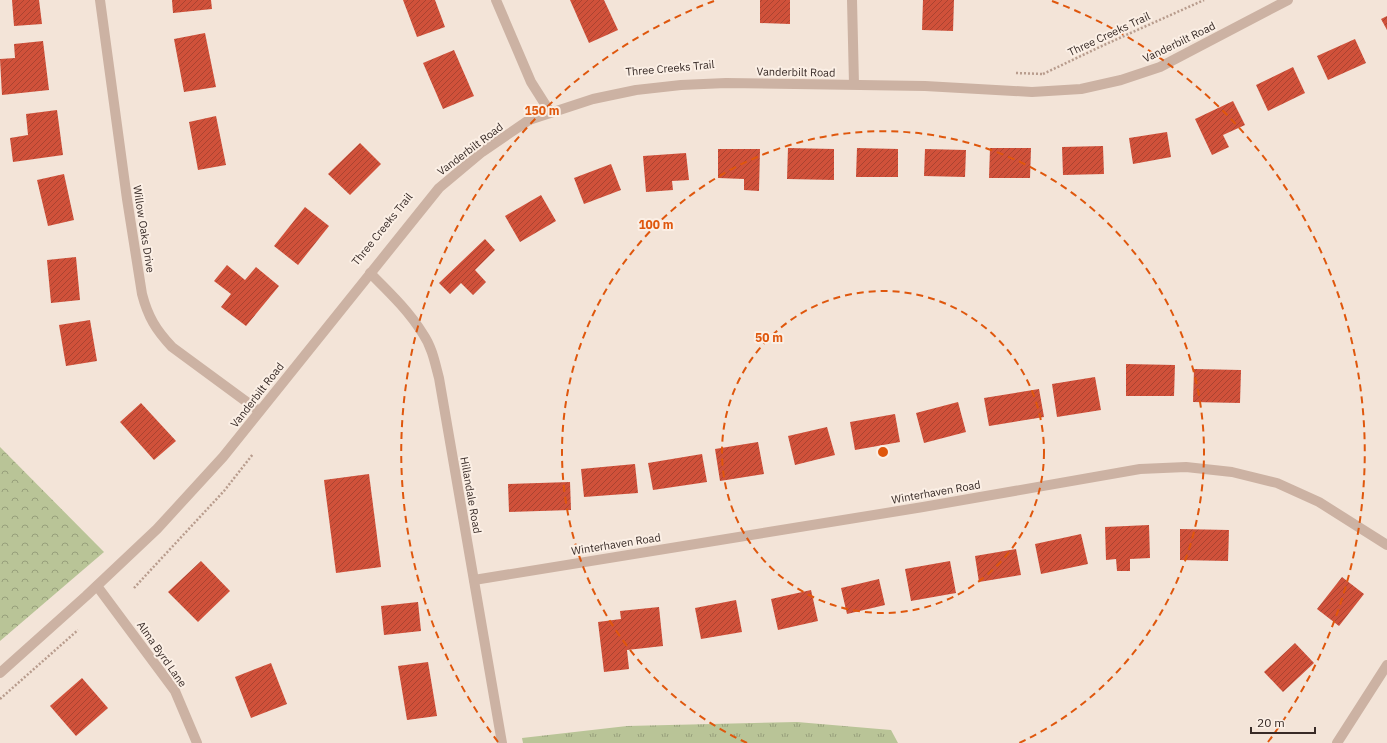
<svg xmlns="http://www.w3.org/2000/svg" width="1387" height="743" font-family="'IBM Plex Sans',sans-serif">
<defs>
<pattern id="forest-crowns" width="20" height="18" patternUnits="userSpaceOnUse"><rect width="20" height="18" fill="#b9c497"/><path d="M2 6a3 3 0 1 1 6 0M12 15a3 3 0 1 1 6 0" fill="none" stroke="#979f7b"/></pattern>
<pattern id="park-tufts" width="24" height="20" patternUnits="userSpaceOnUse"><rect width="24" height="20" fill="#b9c497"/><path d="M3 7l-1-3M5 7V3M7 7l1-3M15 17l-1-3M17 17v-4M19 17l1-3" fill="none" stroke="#979f7b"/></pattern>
<pattern id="building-hatch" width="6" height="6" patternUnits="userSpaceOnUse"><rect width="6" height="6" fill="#d0513a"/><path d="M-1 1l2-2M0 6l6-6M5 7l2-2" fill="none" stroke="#aa4331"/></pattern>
</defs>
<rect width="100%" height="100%" fill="#f3e4d8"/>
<!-- forest -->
<path fill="url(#forest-crowns)" d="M0,447L104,552L0,641Z"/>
<!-- park -->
<path fill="url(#park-tufts)" d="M797,722L891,730L898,743H523L522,738L627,726Z"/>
<!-- building -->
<g fill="url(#building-hatch)">
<path d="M12,0H39L42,24L14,26Z"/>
<path d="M172,0H211L212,9L173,13Z"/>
<path d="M403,0H435L445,27L417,37Z"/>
<path d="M570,0H604L618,30L589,43Z"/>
<path d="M760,0H790V24L760,23Z"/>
<path d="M923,0H954L953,31L922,30Z"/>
<path d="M1387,16V30L1381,19Z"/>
<path d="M205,33L216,87L184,92L174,39Z"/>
<path d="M1355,39L1366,63L1328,80L1317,56Z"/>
<path d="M43,41L49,90L2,95L0,59L15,58L14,44Z"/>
<path d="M454,50L474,96L443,109L423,63Z"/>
<path d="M1293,67L1305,93L1268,111L1256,85Z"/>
<path d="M1233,101L1245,125L1223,135L1229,147L1212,155L1195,119Z"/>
<path d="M57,110L63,155L13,162L10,138L28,135L26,114Z"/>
<path d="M216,116L226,165L198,170L189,122Z"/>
<path d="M1167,132L1171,157L1133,164L1129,138Z"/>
<path d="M360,143L381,164L350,195L328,174Z"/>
<path d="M1103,146L1104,174L1063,175L1062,147Z"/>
<path d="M788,148L834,149V180L787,179Z"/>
<path d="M857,148L898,149V177H856Z"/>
<path d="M990,148H1031L1030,178H989Z"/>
<path d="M718,149H760L759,191L744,190V179L718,178Z"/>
<path d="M925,149L966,150L965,177L924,176Z"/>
<path d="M686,153L689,180L672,181L673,190L646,192L643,156Z"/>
<path d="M611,164L621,190L584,204L574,178Z"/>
<path d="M64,174L74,220L48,226L37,180Z"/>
<path d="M541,195L556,221L520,242L505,216Z"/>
<path d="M305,207L329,226L298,265L274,246Z"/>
<path d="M485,239L495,250L475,270L486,282L473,295L461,283L450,294L439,283Z"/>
<path d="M76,257L80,300L51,303L47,260Z"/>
<path d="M227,265L245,280L256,267L279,286L246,326L221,307L231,294L214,281Z"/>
<path d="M90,320L97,361L66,366L59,325Z"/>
<path d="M1126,364L1175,365L1174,396H1126Z"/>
<path d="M1194,369L1241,370L1240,403L1193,402Z"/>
<path d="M1095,377L1101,410L1057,417L1052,384Z"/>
<path d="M1039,389L1044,417L989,426L984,398Z"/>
<path d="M958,402L966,432L924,443L916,413Z"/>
<path d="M141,403L176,441L154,460L120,422Z"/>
<path d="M895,414L900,442L855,450L850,422Z"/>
<path d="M827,427L835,455L795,465L788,436Z"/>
<path d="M758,442L764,474L720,481L715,449Z"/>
<path d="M702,454L707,482L653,490L648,463Z"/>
<path d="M635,464L638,493L584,497L581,469Z"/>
<path d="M369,474L381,567L336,573L324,480Z"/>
<path d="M570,482L571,510L509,512L508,484Z"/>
<path d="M1149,525L1150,558L1130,559V571H1117L1116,559L1106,560L1105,527Z"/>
<path d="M1180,529L1229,530L1228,561L1180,560Z"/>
<path d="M1081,534L1088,564L1041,574L1035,544Z"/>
<path d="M1016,549L1021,575L979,582L975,556Z"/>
<path d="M201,561L230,591L198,622L168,592Z"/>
<path d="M950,561L956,593L911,601L905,569Z"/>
<path d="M1342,577L1364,594L1339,626L1317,609Z"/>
<path d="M879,579L885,605L847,614L841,588Z"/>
<path d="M811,590L818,621L778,630L771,599Z"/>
<path d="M736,600L742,632L701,639L695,608Z"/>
<path d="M418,602L421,631L384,635L381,606Z"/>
<path d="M659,607L663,646L627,650L629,669L604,672L598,622L621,619L620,611Z"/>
<path d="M1295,643L1314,663L1283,692L1264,672Z"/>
<path d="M428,662L437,716L407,720L398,666Z"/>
<path d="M271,663L287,704L251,718L235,677Z"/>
<path d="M82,678L108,708L76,736L50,706Z"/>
</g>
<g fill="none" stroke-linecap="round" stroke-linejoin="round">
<!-- path -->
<g stroke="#b89c8d" stroke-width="2.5" stroke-dasharray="2 2" stroke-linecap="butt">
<path d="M1016,73L1043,74"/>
<path d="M1043,74L1104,45L1204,0"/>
<path d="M134,588L224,491L253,454"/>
<path d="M0,699L78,630"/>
</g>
<!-- minor -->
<g stroke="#ccb2a3" stroke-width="10">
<path d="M100,0L127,199L142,294C148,317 156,330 172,347L259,411"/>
<path d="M496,0L531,82L550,112"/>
<path d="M852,0L854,84"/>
<path d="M370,273C389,292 409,311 423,334C432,347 435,363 439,378L502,743"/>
<path d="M474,580L923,507L1140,469L1186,467L1232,472L1277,483L1319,502L1387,545"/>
<path d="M97,586L175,691L197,743"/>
<path d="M1337,743L1387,665"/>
</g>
<!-- tertiary -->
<path stroke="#ccb2a3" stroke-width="10" d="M0,673L86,596L157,529L223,457L439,188L482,152L529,120L593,99L636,90L681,85L726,83L925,86L1032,92L1081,89L1121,80L1160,67L1288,0"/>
</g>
<!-- distance rings -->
<g fill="none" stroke="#df570d" stroke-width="2" stroke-dasharray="7 5">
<circle cx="883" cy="452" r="161"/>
<path d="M747 743A321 321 0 1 1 1019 743"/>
<path d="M498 742A482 482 0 0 1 714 1M1052 1A482 482 0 0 1 1268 742"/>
</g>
<g text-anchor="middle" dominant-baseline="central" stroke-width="4" stroke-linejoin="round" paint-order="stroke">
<!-- street labels -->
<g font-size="11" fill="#372a26" stroke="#fbefe5">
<text transform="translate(1109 34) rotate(-25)">Three Creeks Trail</text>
<text transform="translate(1179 42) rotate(-26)">Vanderbilt Road</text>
<text transform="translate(670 68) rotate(-5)">Three Creeks Trail</text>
<text transform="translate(796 72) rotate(1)">Vanderbilt Road</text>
<text transform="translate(470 149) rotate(-37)">Vanderbilt Road</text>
<text transform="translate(144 229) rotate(81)">Willow Oaks Drive</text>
<text transform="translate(382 229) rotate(-51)">Three Creeks Trail</text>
<text transform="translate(257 395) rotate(-52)">Vanderbilt Road</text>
<text transform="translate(936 492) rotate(-10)">Winterhaven Road</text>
<text transform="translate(471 495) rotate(80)">Hillandale Road</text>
<text transform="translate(616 544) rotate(-9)">Winterhaven Road</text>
<text transform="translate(162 654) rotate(55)">Alma Byrd Lane</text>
</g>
</g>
<circle cx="883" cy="452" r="6" fill="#df570d" stroke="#fbefe5" stroke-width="2"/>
<g font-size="12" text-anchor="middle" font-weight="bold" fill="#df570d" stroke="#fbefe5" stroke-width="4" stroke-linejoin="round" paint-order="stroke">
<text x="542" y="115">150 m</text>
<text x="656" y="229">100 m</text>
<text x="769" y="342">50 m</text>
</g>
<!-- scale -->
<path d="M1251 727v6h64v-6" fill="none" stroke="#372a26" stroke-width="2"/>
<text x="1257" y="727" font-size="12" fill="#372a26" stroke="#fbefe5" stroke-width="3" paint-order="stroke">20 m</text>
</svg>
